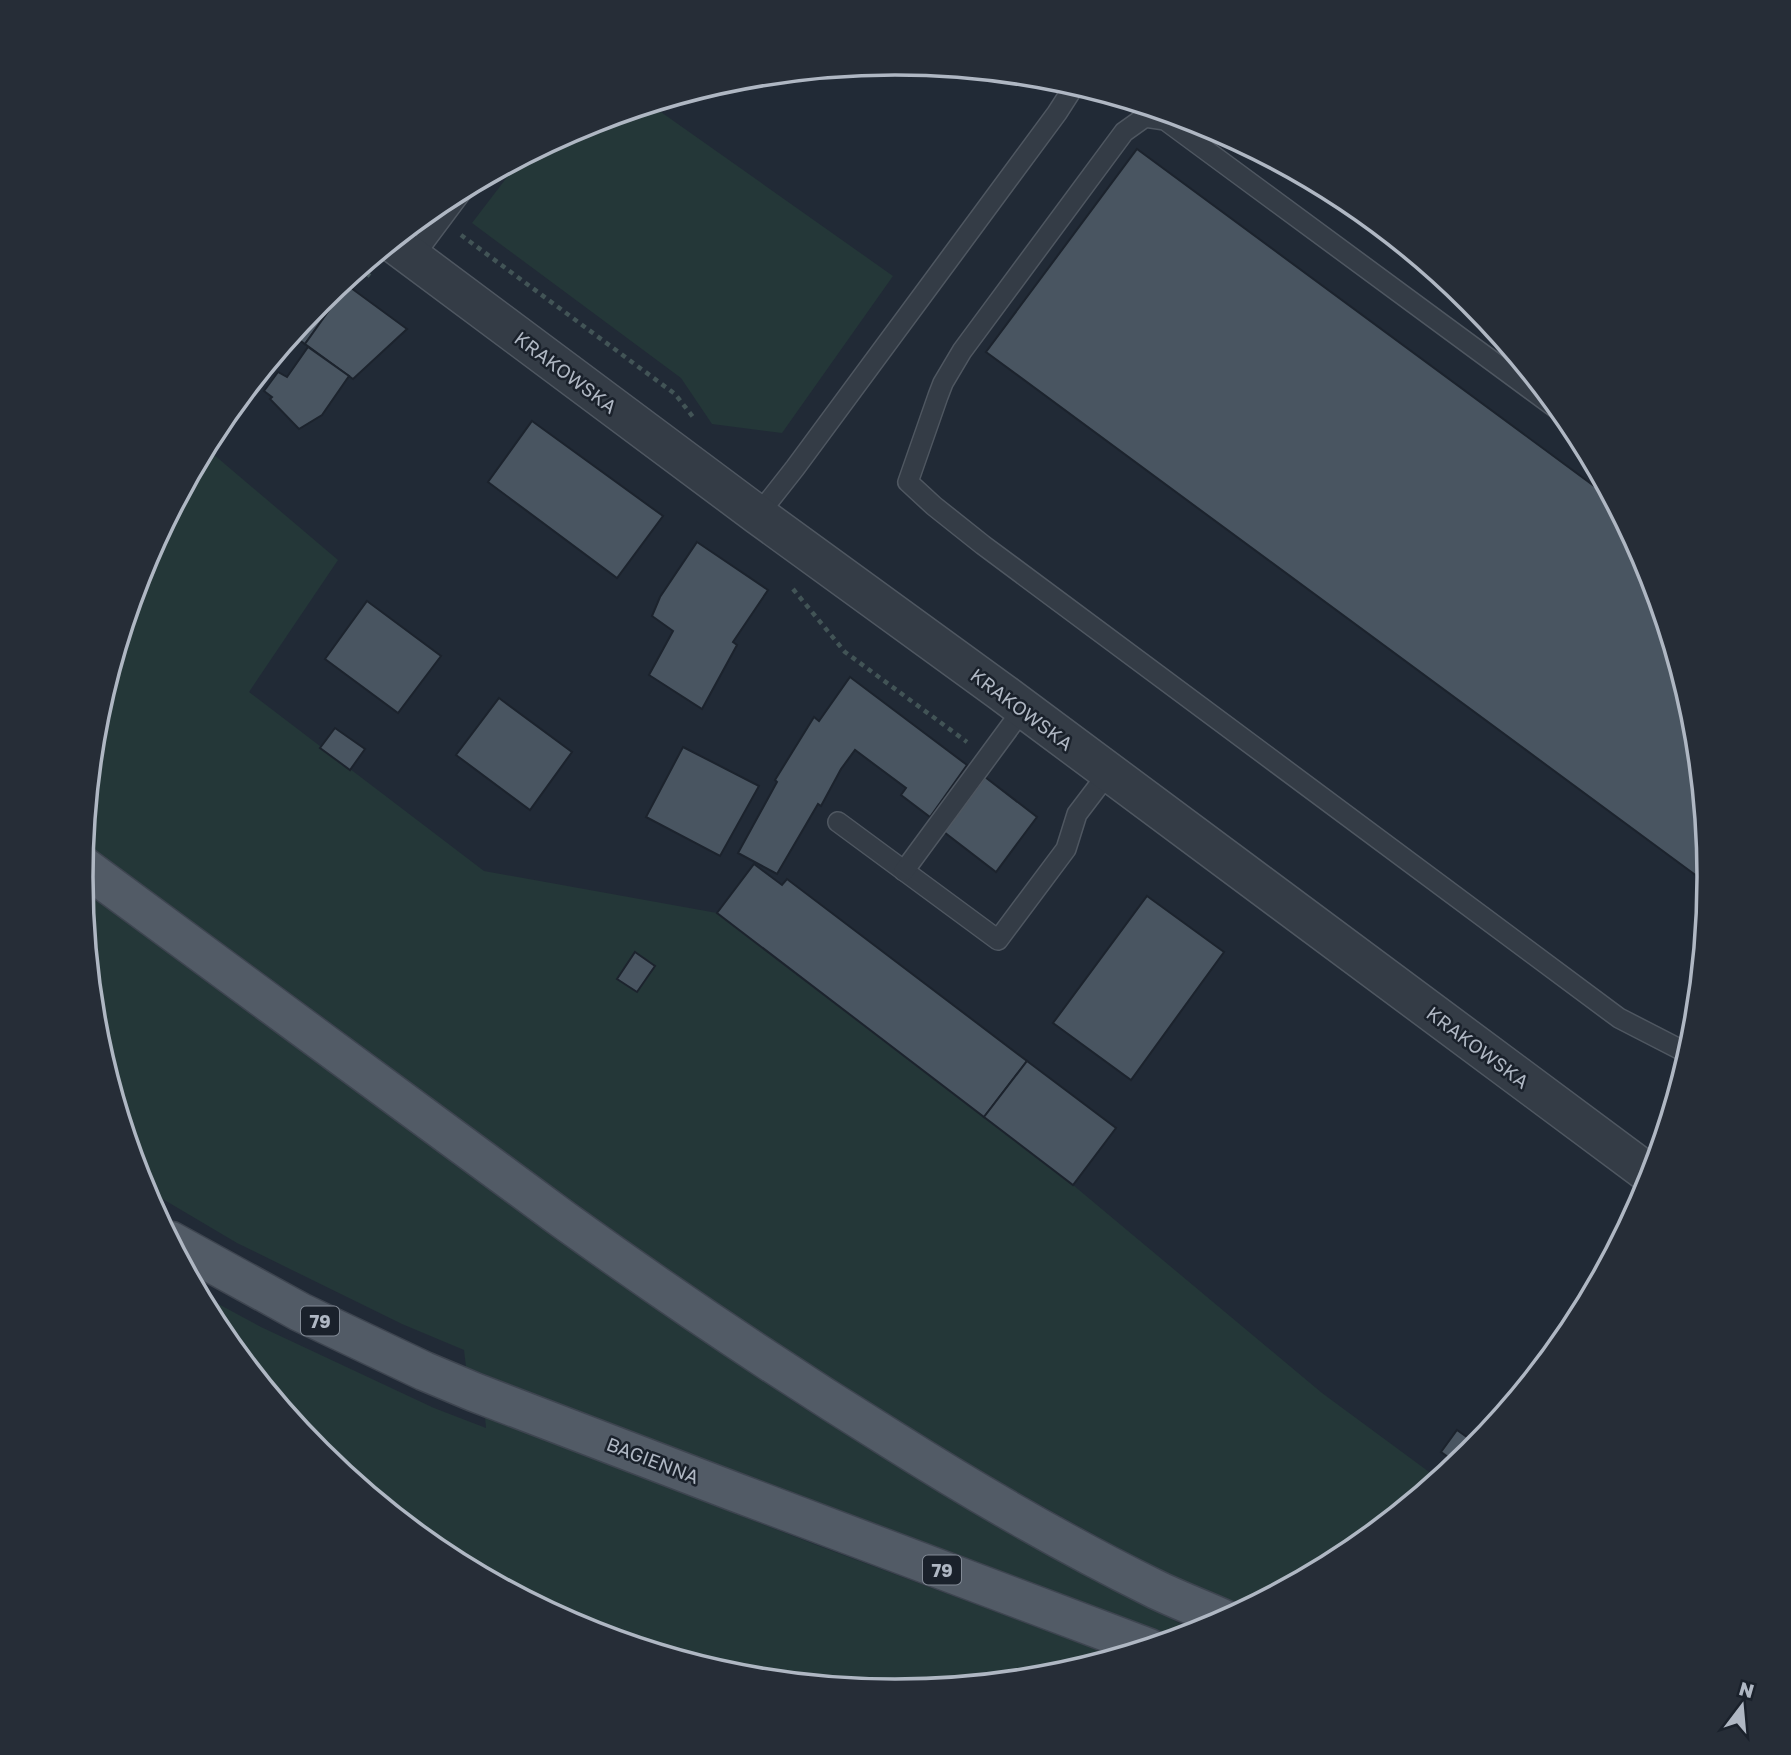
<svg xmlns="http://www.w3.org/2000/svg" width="1791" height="1755" font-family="'Golos Text',sans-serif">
<rect width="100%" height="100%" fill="#212a36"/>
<!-- green -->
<g fill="#243738">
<path d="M651,105L893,276L782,433L712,424L681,378L472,223L521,159L584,125Z"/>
<path d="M206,448L338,560L249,692L484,871L717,913L1073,1185L1322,1393L1440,1480L1348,1555L1241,1612C1096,1538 953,1459 816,1370C670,1274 529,1170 389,1066C288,991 186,917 84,842L97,718L143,565Z"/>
<path d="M82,890L541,1228L796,1403L919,1480L1041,1549L1198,1633L1178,1639L619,1427L466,1367L464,1350L402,1324L237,1243L161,1198L153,1208L143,1189L97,1036Z"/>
<path d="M198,1293L261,1327L434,1408L486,1428L485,1417L819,1546L1117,1657L1054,1676L895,1692L736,1676L583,1630L443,1555L319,1453L218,1330Z"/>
</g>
<!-- building -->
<g fill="#495561" stroke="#1c232d" stroke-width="2">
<path d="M1137,149L1613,500L1648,566L1694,719L1710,878L1709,885L986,352Z"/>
<path d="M343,282L347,285L305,344L292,335L320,301Z"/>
<path d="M347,285L407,329L353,379L305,344Z"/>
<path d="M308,347L349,376L322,415L299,429L270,399L272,397L264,391L278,372L287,377Z"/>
<path d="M532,421L663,516L617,578L488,482Z"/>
<path d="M697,542L768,590L733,642L737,645L702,709L649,675L673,631L652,616L660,597Z"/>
<path d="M367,601L441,656L398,713L325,659Z"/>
<path d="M850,677L967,765L930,817L901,795L906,788L855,750L841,769L821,806L818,804L777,874L738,853L777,782L775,780L814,717L819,721Z"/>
<path d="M499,698L572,752L530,810L456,755Z"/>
<path d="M335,728L365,749L350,770L320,748Z"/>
<path d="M683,747L759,786L720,856L646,817Z"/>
<path d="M985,777L1037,817L996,872L944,832Z"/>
<path d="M754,864L782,885L787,879L1027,1061L984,1117L717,913Z"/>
<path d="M1147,896L1224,952L1131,1080L1053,1023Z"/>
<path d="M635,952L655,966L637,992L617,979Z"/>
<path d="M1027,1061L1116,1128L1073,1185L984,1117Z"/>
<path d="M1457,1430L1478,1445L1471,1454L1458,1464L1441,1452Z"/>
</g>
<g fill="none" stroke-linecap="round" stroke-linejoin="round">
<defs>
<g id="service">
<path d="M413,257L463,190"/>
<path d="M1564,414L1165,120L1145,117L1124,132L962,351L943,383L938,396L908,482L934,506L983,545L1619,1018L1689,1054"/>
<path d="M758,515L795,468L1057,113L1075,85"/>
<path d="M838,822L998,940L1066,849L1077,814L1109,772"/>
<path d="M904,871L1023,709"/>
</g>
<path id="tertiary" d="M392,242L758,515L1000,691L1652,1176"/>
<g id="primary">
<path d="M82,865L564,1220C671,1297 781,1371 894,1441C978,1494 1064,1544 1153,1588C1177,1600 1202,1609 1226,1620"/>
<path d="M171,1241L300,1312L424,1371L474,1392L735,1492L1149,1648"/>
</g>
</defs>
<!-- service casing -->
<use href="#service" stroke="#4f5761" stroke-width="22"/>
<!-- tertiary casing -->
<use href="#tertiary" stroke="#4f5761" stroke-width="41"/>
<!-- primary casing -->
<use href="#primary" stroke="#3e4550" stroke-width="41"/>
<!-- path -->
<g stroke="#425456" stroke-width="4.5" stroke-dasharray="5 5" stroke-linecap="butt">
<path d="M461,235L675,394L693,417"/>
<path d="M360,269L370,276"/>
<path d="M793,589L845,652L967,742"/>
</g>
<!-- service -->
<use href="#service" stroke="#343c46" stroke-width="19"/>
<!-- tertiary -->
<use href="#tertiary" stroke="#343c46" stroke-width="38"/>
<!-- primary -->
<use href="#primary" stroke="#525b66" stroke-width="38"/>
</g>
<g text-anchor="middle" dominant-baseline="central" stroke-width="5" stroke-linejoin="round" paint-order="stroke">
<!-- shield labels -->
<g fill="#1a212b" stroke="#828a95" stroke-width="2">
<rect x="301" y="1306.5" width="38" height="29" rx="5"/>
<rect x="923" y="1555.5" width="38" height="29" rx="5"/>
</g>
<g font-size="18" font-weight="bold" fill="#afb7c3">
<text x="320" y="1321">79</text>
<text x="942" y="1570">79</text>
</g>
<!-- street labels -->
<g font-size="19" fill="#afb7c3" stroke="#1a212b">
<text transform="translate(566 372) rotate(37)">KRAKOWSKA</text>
<text transform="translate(1022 709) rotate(37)">KRAKOWSKA</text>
<text transform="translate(1478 1047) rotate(37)">KRAKOWSKA</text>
<text transform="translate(653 1460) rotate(21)">BAGIENNA</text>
</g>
</g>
<!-- crop -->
<path d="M0 0H1791V1755H0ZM93 877a802 802 0 1 1 1604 0a802 802 0 1 1-1604 0Z" fill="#262d37" fill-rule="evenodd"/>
<path fill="none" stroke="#afb7c3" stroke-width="3.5" d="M93 877a802 802 0 1 1 1604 0a802 802 0 1 1-1604 0Z"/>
<!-- north arrow -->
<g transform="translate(1742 1706) rotate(16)" stroke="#1a212b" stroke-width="5" paint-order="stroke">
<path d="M0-5L12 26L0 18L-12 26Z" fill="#afb7c3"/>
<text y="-10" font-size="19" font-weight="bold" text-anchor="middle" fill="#afb7c3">N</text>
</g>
</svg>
